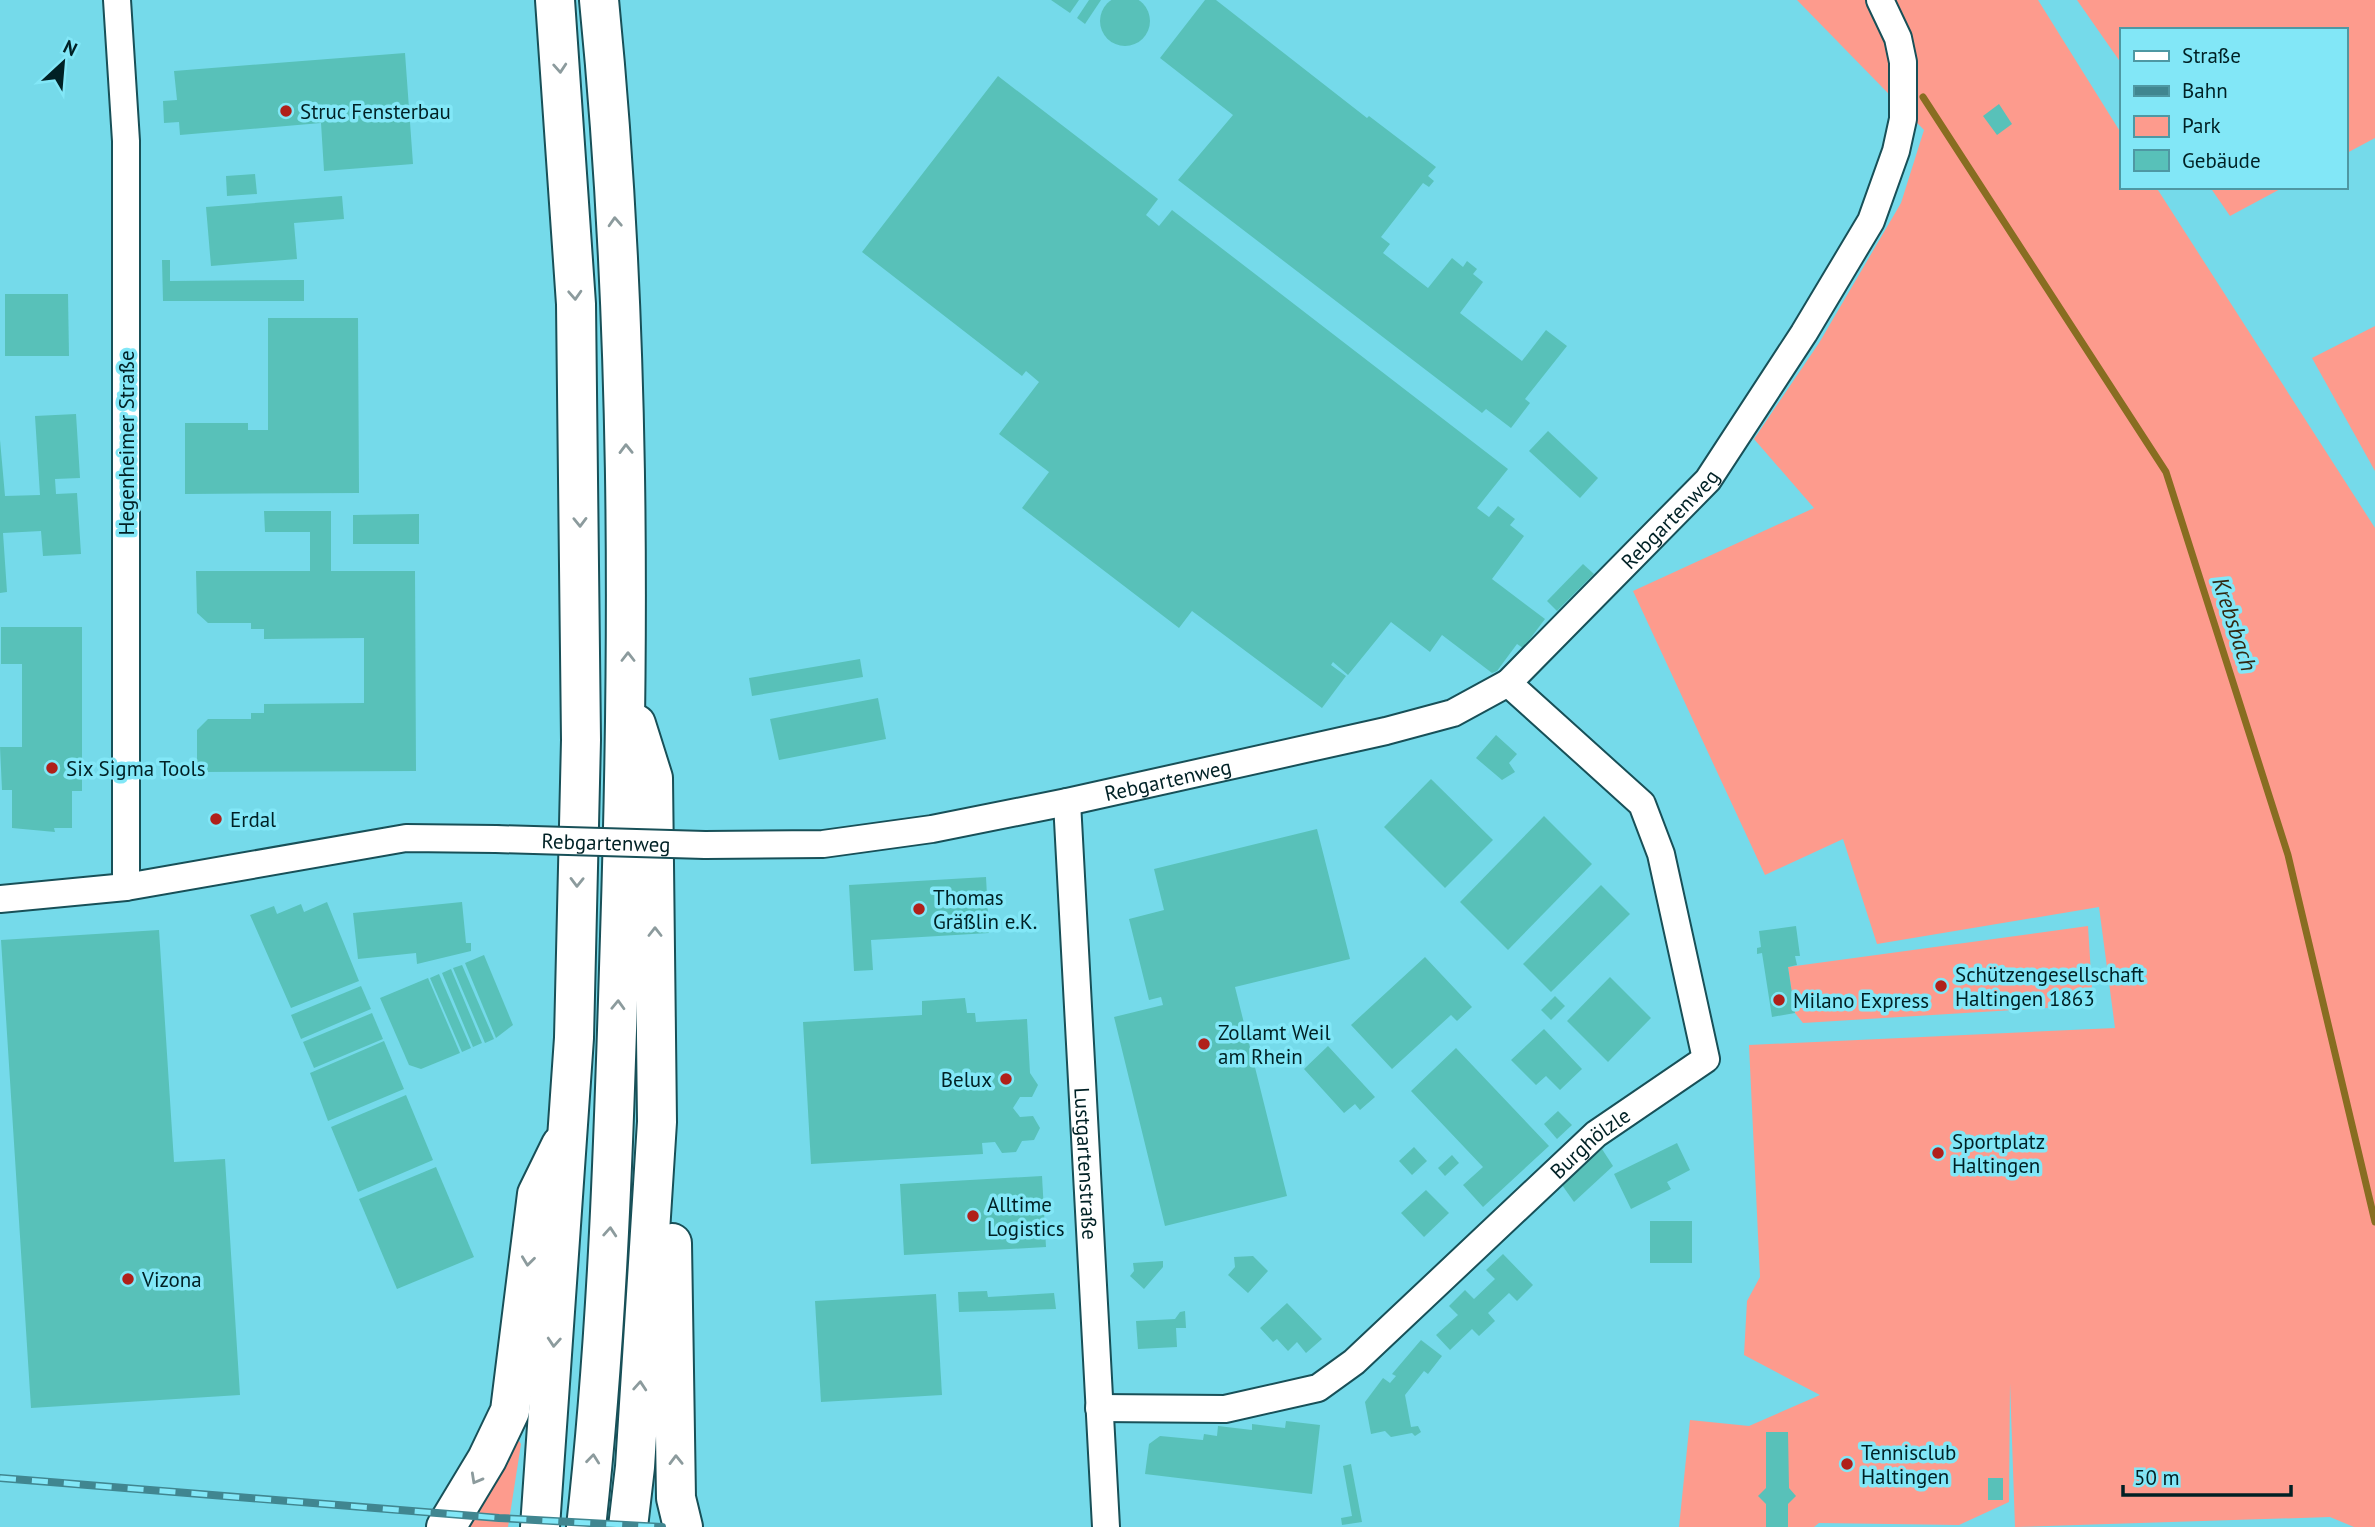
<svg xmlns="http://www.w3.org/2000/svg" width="2375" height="1527" font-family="'PT Sans',sans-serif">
<rect width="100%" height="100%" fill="#75daea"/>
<!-- green -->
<g fill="#fd9b8d">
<path d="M1797,0H2038L2121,133V187H2156L2375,528V1527H2354L2330,1517L2015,1527L2010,1383L2009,1502L1959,1525L1819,1523L1814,1527H1679L1690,1420L1749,1426L1820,1395L1744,1355L1747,1301L1760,1277L1749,1045L2115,1028L2099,907L1877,944L1843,839L1765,875L1633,591L1814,508L1754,439L1819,343L1901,203L1924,130Z"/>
<path d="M2077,0H2375V138L2345,154V30H2121V63Z"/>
<path d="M2210,187H2284L2230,216Z"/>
<path d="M2375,326V471L2312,358Z"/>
<path d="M2088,926L2093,1005L1803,1023L1795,1013L1788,967Z"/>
<path d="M516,1436L521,1444L508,1527H460Z"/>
</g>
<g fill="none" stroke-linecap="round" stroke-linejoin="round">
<!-- stream -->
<path stroke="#886d21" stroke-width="7" d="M1923,97L2166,472L2288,855L2375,1222"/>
</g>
<!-- building -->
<g fill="#58c1b9">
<circle cx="1125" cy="21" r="25"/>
<path d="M1051,0H1079L1070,13Z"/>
<path d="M1089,0H1101L1085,24L1077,18Z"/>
<path d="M1205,0H1216L1367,118L1369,116L1436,167L1428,176L1434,181L1429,187L1423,183L1381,237L1390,244L1383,253L1428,288L1452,258L1463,267L1467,261L1477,269L1473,274L1483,282L1460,313L1522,361L1546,330L1567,346L1525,399L1530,403L1511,428L1486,409L1482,413L1178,180L1233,115L1160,58Z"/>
<path d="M405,53L413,164L324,171L321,123L180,135L179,122L164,123L163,101L177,100L174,71Z"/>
<path d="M998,76L1158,199L1146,215L1159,226L1172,210L1508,469L1477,508L1489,517L1498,506L1515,519L1510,525L1524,536L1492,579L1545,619L1523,648L1517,644L1497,671L1492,673L1442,635L1430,652L1391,622L1348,675L1333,662L1331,665L1346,676L1322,708L1192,611L1179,628L1022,508L1049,472L999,434L1039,382L1026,371L1022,376L862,252Z"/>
<path d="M1999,104L2012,124L1997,135L1983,116Z"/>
<path d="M255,174L257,194L227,196L226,176Z"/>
<path d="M342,196L344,219L294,223L297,259L211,266L206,207Z"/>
<path d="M162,260H170V281L304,280V301H163Z"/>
<path d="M5,294H68L69,356H5Z"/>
<path d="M268,318H358L359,493L185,494V423H248V430H268Z"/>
<path d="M76,414L80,478L55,479L56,494L77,493L81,554L43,556L41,531L3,533L7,592L0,593V440L5,496L40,495L35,416Z"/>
<path d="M1548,431L1598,478L1580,498L1529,451Z"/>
<path d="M264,511H331V571H415L416,771L197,772V730L208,719H251V713H264V704L364,703V638L264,639V629H251V623H208L197,613L196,571H310V532H265Z"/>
<path d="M419,514V544H353V515Z"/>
<path d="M1583,564L1594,574L1557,611L1547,601Z"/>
<path d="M1,627H82V791H72V828H54L55,832L12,828V790H2L0,747H22V664H1Z"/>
<path d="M860,659L863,677L752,696L749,678Z"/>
<path d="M878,698L886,739L779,760L770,719Z"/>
<path d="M1496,735L1517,754L1509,763L1515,772L1502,780L1476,758Z"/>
<path d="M1431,779L1493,840L1445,888L1384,827Z"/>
<path d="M1544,816L1592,864L1508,950L1460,902Z"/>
<path d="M1317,829L1350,959L1235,987L1287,1196L1165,1226L1114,1017L1163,1005L1161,997L1149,1000L1129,919L1164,910L1154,869Z"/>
<path d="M986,877L989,933L871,940L873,970L854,971L849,885Z"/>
<path d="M1601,885L1630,914L1551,992L1523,964Z"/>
<path d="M327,902L359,981L291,1008L250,915L274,906L277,914L301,904L304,912Z"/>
<path d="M462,902L466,943H471V951L417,964L416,953L358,959L353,913Z"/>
<path d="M1796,926L1800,956H1795L1797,965L1788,967L1795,1013L1772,1017L1762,953L1757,954V948L1761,947L1759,931Z"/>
<path d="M159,930L174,1162L225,1159L240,1395L31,1408L1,940Z"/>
<path d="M484,955L513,1025L496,1038L465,963Z"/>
<path d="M1425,957L1472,1007L1457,1021L1451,1015L1392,1069L1351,1025Z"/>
<path d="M462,965L494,1039L485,1043L453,968Z"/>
<path d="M451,969L482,1043L473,1047L442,973Z"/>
<path d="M439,974L471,1048L462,1052L430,978Z"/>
<path d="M1610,977L1651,1018L1608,1062L1567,1021Z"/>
<path d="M428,978L460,1053L421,1069L409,1065L380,998Z"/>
<path d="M361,986L371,1009L301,1039L291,1015Z"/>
<path d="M1555,996L1565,1006L1551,1020L1541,1010Z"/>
<path d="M965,998L967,1013H975L976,1022L1027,1019L1030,1073L1038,1085L1032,1097H1020L1013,1108L1020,1117L1033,1116L1040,1128L1034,1140L1022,1141L1016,1152L1002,1153L995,1142L982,1143L983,1154L811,1164L803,1022L922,1015V1001Z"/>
<path d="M372,1013L383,1039L314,1068L303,1042Z"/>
<path d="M1544,1029L1582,1069L1560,1090L1546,1076L1536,1085L1511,1060Z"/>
<path d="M384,1041L404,1089L328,1121L310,1073Z"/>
<path d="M1328,1046L1375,1097L1360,1110L1355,1104L1344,1113L1304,1069Z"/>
<path d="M1456,1048L1549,1146L1483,1207L1463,1185L1483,1167L1411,1091Z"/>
<path d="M406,1095L433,1160L358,1192L331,1127Z"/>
<path d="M1558,1111L1572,1125L1557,1139L1544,1124Z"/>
<path d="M1677,1143L1690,1170L1667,1182L1671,1189L1631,1209L1614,1174Z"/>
<path d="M1414,1147L1427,1161L1412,1175L1399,1161Z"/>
<path d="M1602,1149L1613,1166L1574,1202L1562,1185Z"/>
<path d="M1452,1155L1459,1163L1445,1176L1438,1168Z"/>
<path d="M436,1167L474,1257L397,1289L359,1199Z"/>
<path d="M1042,1176L1046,1247L904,1255L900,1184Z"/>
<path d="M1426,1190L1449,1213L1424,1237L1401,1213Z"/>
<rect x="1650" y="1221" width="42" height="42"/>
<path d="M1503,1254L1533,1285L1517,1301L1509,1293L1488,1313L1495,1321L1479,1336L1472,1329L1450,1350L1436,1335L1458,1315L1449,1306L1465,1290L1474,1299L1495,1279L1486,1270Z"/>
<path d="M1253,1256L1268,1271L1248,1293L1228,1275L1235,1267L1234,1257Z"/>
<path d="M1163,1261V1267L1144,1289L1130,1276L1134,1271L1133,1263Z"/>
<path d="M987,1291L988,1297L1054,1293L1056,1309L959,1312L958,1292Z"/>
<path d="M936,1294L942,1395L821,1402L815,1301Z"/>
<path d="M1287,1303L1322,1339L1306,1353L1297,1342L1288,1351L1277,1339L1273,1342L1260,1328Z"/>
<path d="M1185,1311L1186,1328H1176L1177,1347L1138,1349L1136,1321L1175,1319L1180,1312Z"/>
<path d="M1421,1340L1442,1356L1428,1374L1424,1371L1405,1395L1411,1427L1418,1426L1421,1432L1415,1436L1412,1433L1391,1437L1385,1431L1371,1434L1365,1402L1383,1378L1390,1383L1396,1376L1392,1374Z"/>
<path d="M1286,1421L1320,1425L1312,1494L1145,1474L1149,1444L1160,1436L1203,1440L1204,1434L1217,1436L1218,1426L1252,1430V1424L1285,1428Z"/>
<path d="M1766,1432H1788L1789,1488L1796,1496L1788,1504V1527H1766V1504L1758,1496L1766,1488Z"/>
<path d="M1351,1464L1362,1522L1342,1525L1341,1518L1352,1516L1343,1466Z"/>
<rect x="1988" y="1478" width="15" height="22"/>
</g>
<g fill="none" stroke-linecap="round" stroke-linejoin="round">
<defs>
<g id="minor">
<path d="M117,0L126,141V887"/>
<path id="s1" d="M1067,802L1106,1527"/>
<path id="s2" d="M705,845L823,844L932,829L1067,802L1386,731L1453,713L1508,683L1708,480L1804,333L1871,221L1896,151L1903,119V62L1898,38L1880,0"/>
<path d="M0,899L126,887L406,838L496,839"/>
<path id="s3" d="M1099,1408L1225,1409L1318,1388L1354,1362L1596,1134L1706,1059L1661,854L1642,804L1508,683"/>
</g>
<g id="highway">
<path d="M672,1243L676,1498L683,1527"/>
<path d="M446,1527L487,1459L510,1411L537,1194L561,1145"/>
<path d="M540,1527L574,1038L581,740L576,304L555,0"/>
<path d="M586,1527C608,1331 614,1134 620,936C630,624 630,312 599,0"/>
<path d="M628,1527L635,1467L657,1122L653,778L636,724"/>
</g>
</defs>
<!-- minor casing -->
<use href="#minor" stroke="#185058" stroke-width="30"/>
<!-- highway casing -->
<use href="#highway" stroke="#185058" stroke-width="42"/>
<!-- minor -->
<use href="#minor" stroke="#fff" stroke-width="26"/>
<!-- highway -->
<use href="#highway" stroke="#fff" stroke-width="38"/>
<defs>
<path id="rail" d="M0,1478L499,1518L662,1527"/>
</defs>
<!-- rail casing -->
<use href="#rail" stroke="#408690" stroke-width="8"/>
<!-- rail -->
<use href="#rail" stroke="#82e7f7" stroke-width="5" stroke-dasharray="16" stroke-linecap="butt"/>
<defs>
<g id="minor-bridge">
<path id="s4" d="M496,839L705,845"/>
</g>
</defs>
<!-- minor-bridge casing -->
<use href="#minor-bridge" stroke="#185058" stroke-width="30" stroke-linecap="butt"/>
<!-- minor-bridge -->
<use href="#minor-bridge" stroke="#fff" stroke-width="26"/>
</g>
<!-- one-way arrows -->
<defs><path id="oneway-chevron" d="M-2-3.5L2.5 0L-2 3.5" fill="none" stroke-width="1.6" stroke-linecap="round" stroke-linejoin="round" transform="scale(1.75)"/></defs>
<g stroke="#8c9b9d">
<use href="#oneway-chevron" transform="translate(560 68) rotate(86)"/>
<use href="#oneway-chevron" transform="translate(615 222) rotate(-93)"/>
<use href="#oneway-chevron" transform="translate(575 295) rotate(87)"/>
<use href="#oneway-chevron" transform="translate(626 449) rotate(-91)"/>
<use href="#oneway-chevron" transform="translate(580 522) rotate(89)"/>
<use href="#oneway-chevron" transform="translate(628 657) rotate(-90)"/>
<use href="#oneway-chevron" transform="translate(577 882) rotate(91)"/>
<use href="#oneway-chevron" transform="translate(655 932) rotate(-90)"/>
<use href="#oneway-chevron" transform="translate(618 1005) rotate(-88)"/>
<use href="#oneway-chevron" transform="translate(610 1232) rotate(-86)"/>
<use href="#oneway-chevron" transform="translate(528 1261) rotate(97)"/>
<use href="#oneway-chevron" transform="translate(554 1342) rotate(94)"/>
<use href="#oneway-chevron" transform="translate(640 1386) rotate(-86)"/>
<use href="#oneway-chevron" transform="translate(593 1459) rotate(-84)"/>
<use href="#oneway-chevron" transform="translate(676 1460) rotate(-91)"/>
<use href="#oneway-chevron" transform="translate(476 1479) rotate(119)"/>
</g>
<!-- markers -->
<g fill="#b0201a" stroke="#82e7f7" stroke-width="2.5">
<circle cx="286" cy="111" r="7"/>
<circle cx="52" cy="768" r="7"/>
<circle cx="216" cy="819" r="7"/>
<circle cx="919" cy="909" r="7"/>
<circle cx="1941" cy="986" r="7"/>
<circle cx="1779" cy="1000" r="7"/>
<circle cx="1204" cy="1044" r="7"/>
<circle cx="1006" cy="1079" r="7"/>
<circle cx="1938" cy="1153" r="7"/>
<circle cx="973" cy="1216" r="7"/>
<circle cx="128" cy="1279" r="7"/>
<circle cx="1847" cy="1464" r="7"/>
</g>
<g text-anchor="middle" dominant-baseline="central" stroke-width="7" stroke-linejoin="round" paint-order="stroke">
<!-- poi labels -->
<g font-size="21" fill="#002125" stroke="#82e7f7" text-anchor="start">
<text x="300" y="111">Struc Fensterbau</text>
<text x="66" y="768">Six Sigma Tools</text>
<text x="230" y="819">Erdal</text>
<text x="933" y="897">Thomas<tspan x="933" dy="24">Gräßlin e.K.</tspan></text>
<text x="1955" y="974">Schützengesellschaft<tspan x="1955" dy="24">Haltingen 1863</tspan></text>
<text x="1793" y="1000">Milano Express</text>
<text x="1218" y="1032">Zollamt Weil<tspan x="1218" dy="24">am Rhein</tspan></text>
<text x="992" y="1079" text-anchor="end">Belux</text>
<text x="1952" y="1141">Sportplatz<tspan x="1952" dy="24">Haltingen</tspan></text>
<text x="987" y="1204">Alltime<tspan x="987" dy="24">Logistics</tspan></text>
<text x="142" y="1279">Vizona</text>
<text x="1861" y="1452">Tennisclub<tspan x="1861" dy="24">Haltingen</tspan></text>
</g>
<!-- street labels -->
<g font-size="21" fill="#002125" stroke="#82e7f7">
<text transform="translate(126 443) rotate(-90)">Hegenheimer Straße</text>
<text stroke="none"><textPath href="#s2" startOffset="1055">Rebgartenweg</textPath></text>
<text stroke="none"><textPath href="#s2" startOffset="469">Rebgartenweg</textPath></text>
<text stroke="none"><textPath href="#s4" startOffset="110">Rebgartenweg</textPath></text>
<text stroke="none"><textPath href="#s3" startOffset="588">Burghölzle</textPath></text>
<text stroke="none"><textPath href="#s1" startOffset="362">Lustgartenstraße</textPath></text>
</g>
<!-- water labels -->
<g font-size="23" font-style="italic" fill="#322913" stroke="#82e7f7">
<text transform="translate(2235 624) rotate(72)">Krebsbach</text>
</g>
</g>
<!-- legend -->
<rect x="2120" y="28" width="228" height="161" fill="#82e7f7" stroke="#4e98a3" stroke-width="2"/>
<rect x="2134" y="51" width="35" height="10" fill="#ffffff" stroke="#4e98a3" stroke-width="2"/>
<text x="2182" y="63" font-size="21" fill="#002125">Straße</text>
<rect x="2134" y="86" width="35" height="10" fill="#408690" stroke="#4e98a3" stroke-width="2"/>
<text x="2182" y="98" font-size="21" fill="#002125">Bahn</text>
<rect x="2134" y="116" width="35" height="21" fill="#fd9b8d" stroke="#4e98a3" stroke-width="2"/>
<text x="2182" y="133" font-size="21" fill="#002125">Park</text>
<rect x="2134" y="150" width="35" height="21" fill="#58c1b9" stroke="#4e98a3" stroke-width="2"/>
<text x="2182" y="168" font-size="21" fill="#002125">Gebäude</text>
<!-- north arrow -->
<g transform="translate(63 63) rotate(26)" stroke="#82e7f7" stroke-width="5" paint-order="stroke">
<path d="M0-5L12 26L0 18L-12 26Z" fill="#002125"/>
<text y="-10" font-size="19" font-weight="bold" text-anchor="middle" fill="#002125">N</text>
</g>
<!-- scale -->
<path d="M2123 1485v10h168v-10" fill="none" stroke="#002125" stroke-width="3.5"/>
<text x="2134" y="1485" font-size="21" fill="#002125" stroke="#82e7f7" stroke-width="5" paint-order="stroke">50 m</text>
</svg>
